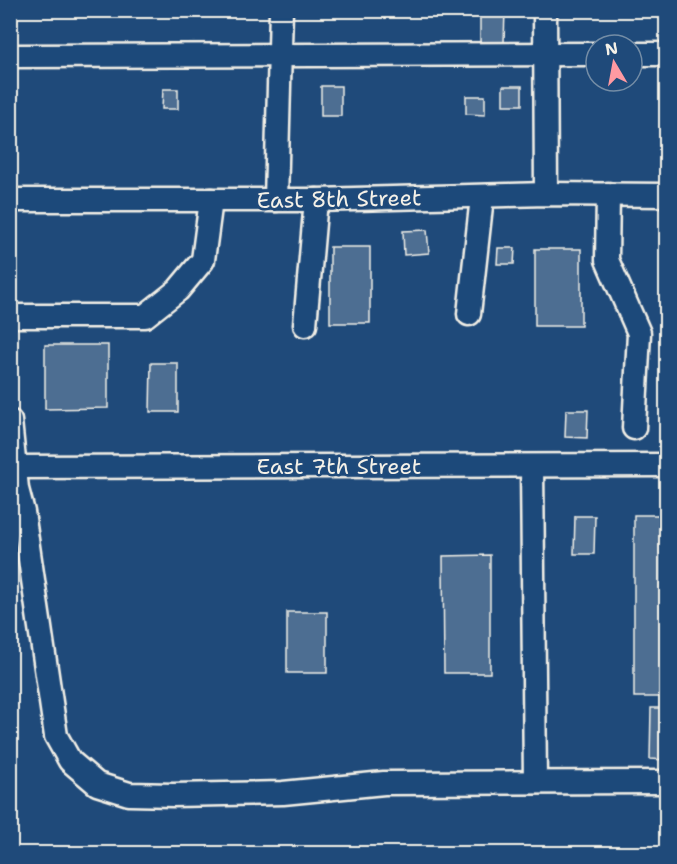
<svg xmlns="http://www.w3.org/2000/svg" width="677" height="864" font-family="'Shantell Sans',sans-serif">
<rect width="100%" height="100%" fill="#1f4a7a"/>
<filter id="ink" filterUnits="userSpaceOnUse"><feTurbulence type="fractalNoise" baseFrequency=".0167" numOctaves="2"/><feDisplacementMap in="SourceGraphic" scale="12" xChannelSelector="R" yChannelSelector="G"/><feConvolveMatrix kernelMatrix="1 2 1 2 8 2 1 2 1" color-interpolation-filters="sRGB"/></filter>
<g filter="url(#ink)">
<!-- building -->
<g fill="#4d6e92" stroke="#f4f1e8" stroke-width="1.5">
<path d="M480,10H505L504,42H480Z"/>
<rect x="321" y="86" width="20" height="30"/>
<rect x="503" y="86" width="19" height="19"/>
<path d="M163,89H178V109H162Z"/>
<path d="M466,96H485V115L466,114Z"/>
<path d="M427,230L429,253L404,255L403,231Z"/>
<rect x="330" y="247" width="40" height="76"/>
<path d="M498,248H515L514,264H497Z"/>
<rect x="535" y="249" width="46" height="77"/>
<path d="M45,345H108V408L45,409Z"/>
<path d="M151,363H178V412H150Z"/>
<path d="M566,410H588L587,438L565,437Z"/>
<rect x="634" y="515" width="32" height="182"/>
<path d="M575,516H595L594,554H574Z"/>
<path d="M490,555V673H444L443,556Z"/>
<rect x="287" y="612" width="40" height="61"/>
<path d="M651,708H666V760L650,759Z"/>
</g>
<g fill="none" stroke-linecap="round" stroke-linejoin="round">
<defs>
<g id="minor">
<path d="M545,10L546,194"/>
<path d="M632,54H666"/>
<path d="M10,56L596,54"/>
<path d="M608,194L607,260L639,333L634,428"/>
<path d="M10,200H316L546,194L666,195"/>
<path d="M276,200L281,10"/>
<path d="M469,314L482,197"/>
<path d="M10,316H145L178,290L203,260L211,200"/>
<path d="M305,325L316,200"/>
<path d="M10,421L17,489L23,512L56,736L70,761L97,784L129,794L173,795L283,793L384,783L666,782"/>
<path d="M532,466L535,782"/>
<path d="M10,467L666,465"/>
</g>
</defs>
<!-- minor casing -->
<use href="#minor" stroke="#f4f1e8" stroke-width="27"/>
<!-- minor -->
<use href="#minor" stroke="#1f4a7a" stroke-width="22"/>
</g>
</g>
<g text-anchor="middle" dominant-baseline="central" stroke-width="5" stroke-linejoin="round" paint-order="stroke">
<!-- street labels -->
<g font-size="22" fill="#f4f1e8" stroke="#1f4a7a">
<text transform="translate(339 199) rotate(-1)">East 8th Street</text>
<text x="339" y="466">East 7th Street</text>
</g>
</g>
<!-- margin -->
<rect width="677" height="864" fill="none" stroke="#1f4a7a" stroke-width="36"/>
<rect x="18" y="18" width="641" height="828" fill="none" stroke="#f4f1e8" stroke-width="2" filter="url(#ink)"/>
<!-- north arrow -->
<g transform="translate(614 63) rotate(350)"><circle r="28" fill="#1f4a7a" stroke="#748da6" stroke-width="1.5"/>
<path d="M0-4.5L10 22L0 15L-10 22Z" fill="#ff9aa2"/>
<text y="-9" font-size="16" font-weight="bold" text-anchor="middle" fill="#f4f1e8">N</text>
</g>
</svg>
